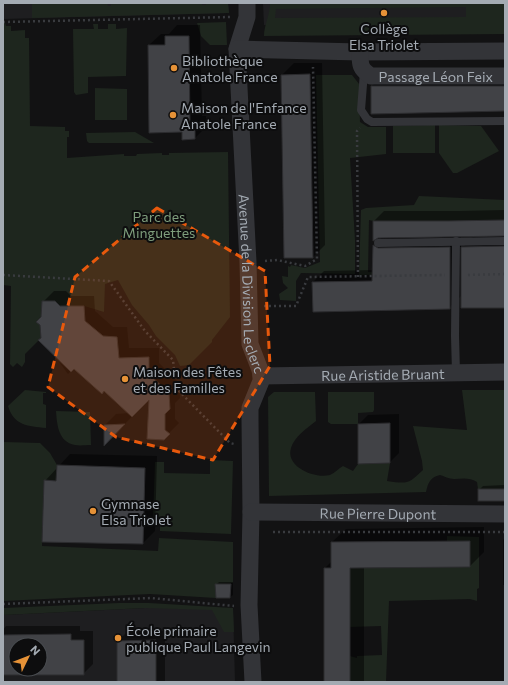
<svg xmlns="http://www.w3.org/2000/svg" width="508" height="685" font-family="Commissioner,sans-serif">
<rect width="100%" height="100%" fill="#121213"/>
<!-- built -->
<g fill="#1e1e20" fill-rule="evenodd">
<path d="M3,3H228L229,13L3,19Z"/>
<path d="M263,3H505L467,23L264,25Z"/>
<path d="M145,608H233L235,682H3V615ZM16,645H40V669H16Z"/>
</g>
<!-- green -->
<g fill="#1e261e" fill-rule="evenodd">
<path d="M32,3H107L108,6H111V3H202V5H206V3H228L229,13L32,18Z"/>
<path d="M270,3H505V34L264,36C264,25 270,15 270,3ZM466,7V17L275,18L276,9Z"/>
<path d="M3,19H4L6,26H11V31L25,30V38H29L30,126L65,127V131H69V137H67V158L124,154V156H136L137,154L162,153V155H169V153L228,152L230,317L212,340V342L189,365L180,366L175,355L156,336L149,325L132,305L118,280L105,284L104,312L84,306H69L65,310L55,301L36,322L40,325L41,338L25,354V362L22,367L17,363L13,367L10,364L11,286L3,285Z"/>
<path d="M226,22L227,45H210L201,36L197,23Z"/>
<path d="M93,24H98V29H108V24H116V29L127,28L126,76L88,77V93L76,95L74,92L73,29H94Z"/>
<path d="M316,75H352L359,84L360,122L368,127H386V154L350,158L355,240V274L301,273L296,281V301L280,300L279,294L288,288L283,283L282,276L288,277V266L290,267L291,265L305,268L320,262Z"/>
<path d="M95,88L127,89V120H95Z"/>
<path d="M435,125V153H393V126Z"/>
<path d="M439,125L481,126L499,151L457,173H453L439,153Z"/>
<path d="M135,132L154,143H89L87,141L86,133Z"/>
<path d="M419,196L505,200V220L460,221L448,230V221H373L369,220L368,272L442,273L359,275L361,210L366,208L414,205Z"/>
<path d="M25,390L46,392V393H43V404L46,405V428C28,426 14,426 8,406Z"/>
<path d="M462,390H505V489H478L477,482C469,477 462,479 454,479C449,479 444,476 440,475C430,477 428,483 426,492L269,496L268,397L274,392H315L316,421C307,428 294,437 291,448C285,467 315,479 330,475C335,473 339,468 343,466L353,471L358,464L390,463L387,481C408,484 408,484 423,470L422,461L413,426L467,430Z"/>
<path d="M328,392H374V410L373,412L358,413V424H331L328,422Z"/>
<path d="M56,411L90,412L91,445C86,445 80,446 75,445C58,442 57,424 56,411Z"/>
<path d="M3,442L40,443L50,453L57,465L56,481L44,480L42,546L158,551L159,538L233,542V583L216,584V598L150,594L3,601Z"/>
<path d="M210,460L233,461L231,534L160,531V520H153L155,462H164V473L210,474Z"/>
<path d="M447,536L479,537V588L477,589V601L470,599L389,601L386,682H350V656L357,658V656L382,655L381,626L350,627V568L470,567V541H447Z"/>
<path d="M119,603H149L233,608L234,632H224L212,610L145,608L3,615V608Z"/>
</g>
<!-- shadow -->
<g fill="#0007" fill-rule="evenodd">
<path d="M177,25H200L202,116H206V127L195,138L183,131L149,45L161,34H169Z"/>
<path d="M294,63H322L325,245L313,257L282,75Z"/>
<path d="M384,74H505V110L372,86Z"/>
<path d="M505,210V306L462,295L449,308L313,282L324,271L374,270V246L383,236L374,221L384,211H459ZM487,235V237H473L461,249V237L393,238V236Z"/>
<path d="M54,291H66L71,296H94L95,311L113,327H127L129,348H159V363L179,383L180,398L175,403V419L179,423L163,439L150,398L116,433L105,425L116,414L130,413L104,390L74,368L68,374L42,338L43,302Z"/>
<path d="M399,414V453L390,462L359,463V424L368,415Z"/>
<path d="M70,454L157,456L155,531L143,543L45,481Z"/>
<path d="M505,485V500L479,490L483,486Z"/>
<path d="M484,527V552L470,566L364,567V682H325V568L332,561V542L346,529Z"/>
<path d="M505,537V585H503V540Z"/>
<path d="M219,582H233V595L230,597L216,585Z"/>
<path d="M6,626H80V631H93V664L83,674H3V630ZM16,645H40V669H16Z"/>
<path d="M165,631V682H118V641L127,632Z"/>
</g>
<!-- building -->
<g fill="#414246" stroke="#2c2c2f" fill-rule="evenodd">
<path d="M165,36H189L190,127H195V139L182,140V132L149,133L148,45H165Z"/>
<path d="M310,74L313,258H284L281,75Z"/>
<path d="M371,86H505V111L371,114Z"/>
<path d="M505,220V236L378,238L373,241V221H448Z"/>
<path d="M373,245L378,248L450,247V309L313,312L312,282L372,281Z"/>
<path d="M505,246V308H461V247Z"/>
<path d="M42,301H55L60,306H84L85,321L103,336L117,337L119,358L149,357V374L169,393L170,409L165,414V430L170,434L164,440L147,439L149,400L132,417L104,391L102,394L74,369L71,372L38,340L41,338L40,325L36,322L41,317Z"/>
<path d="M390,423V463L358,464V424Z"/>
<path d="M125,424L104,446V425Z"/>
<path d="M57,465L145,468L143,544L42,542L44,480L56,481Z"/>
<rect x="478" y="489" width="27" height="12"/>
<path d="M470,541V567L350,568V682H324V568H331V542Z"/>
<path d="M215,584H231L230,598H216Z"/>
<path d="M71,634V640H84V675H3V635ZM16,645H40V669H16Z"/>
<path d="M156,640V682H117V641Z"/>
</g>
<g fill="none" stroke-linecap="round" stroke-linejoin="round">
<!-- path -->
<g stroke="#393b3f" stroke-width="2.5" stroke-dasharray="2 3" stroke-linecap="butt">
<path d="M3,22L230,17"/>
<path d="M265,261L277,260L305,266L317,259L313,67"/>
<path d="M3,275L109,281L145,331L173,360L176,388L230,443L234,444"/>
<path d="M468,275L505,274"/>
<path d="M358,277L357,131L360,128"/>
<path d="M264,306H296L308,277L445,275"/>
<path d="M273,532H505"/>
<path d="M3,604L151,598L234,606"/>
</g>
<!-- service -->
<g stroke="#333438" stroke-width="8">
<path d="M364,72L361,110L367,119L372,122L505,121"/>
<path d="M456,241L455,336L456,373"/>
<path d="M378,243L505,241"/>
</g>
<!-- minor -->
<g stroke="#333438" stroke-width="17">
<path id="s1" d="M247,3V17L237,49L248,262L250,344L260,370L261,376V381L250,408V420L251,512L249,605L253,682"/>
<path d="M237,49L360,52L505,51"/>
<path id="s2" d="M360,52C360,65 360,69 371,76H505"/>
<path id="s3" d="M261,376L505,372"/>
<path id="s4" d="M251,512L505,514"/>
</g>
</g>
<!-- marked area -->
<path fill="#e8590c" fill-opacity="0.2" stroke="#e8590c" stroke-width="3" stroke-dasharray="8 5" stroke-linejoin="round" d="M157,208L265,271L270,366L213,460L116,437L48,387L75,277Z"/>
<!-- markers -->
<g fill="#e69237" stroke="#0d0d0e" stroke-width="1.5">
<circle cx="384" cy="13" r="4"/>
<circle cx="174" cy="68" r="4"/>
<circle cx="173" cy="115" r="4"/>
<circle cx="125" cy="379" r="4"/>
<circle cx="93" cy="511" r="4"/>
<circle cx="118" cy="638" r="4"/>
</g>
<g text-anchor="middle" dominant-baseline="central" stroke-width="4" stroke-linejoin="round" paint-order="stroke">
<!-- poi labels -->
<g font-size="14" fill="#a4abb3" stroke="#0d0d0e" text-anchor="start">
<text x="384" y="28" text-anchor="middle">Collège<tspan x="384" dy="16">Elsa Triolet</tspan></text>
<text x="182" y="60">Bibliothèque<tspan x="182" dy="16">Anatole France</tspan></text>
<text x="181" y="107">Maison de l'Enfance<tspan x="181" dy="16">Anatole France</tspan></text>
<text x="133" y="371">Maison des Fêtes<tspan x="133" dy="16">et des Familles</tspan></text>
<text x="101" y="503">Gymnase<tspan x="101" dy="16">Elsa Triolet</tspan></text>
<text x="126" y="630">École primaire<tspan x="126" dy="16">publique Paul Langevin</tspan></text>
</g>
<!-- street labels -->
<g font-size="14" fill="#a4abb3" stroke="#0d0d0e">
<text stroke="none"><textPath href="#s2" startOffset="93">Passage Léon Feix</textPath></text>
<text stroke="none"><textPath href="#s1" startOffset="283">Avenue de la Division Leclerc</textPath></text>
<text stroke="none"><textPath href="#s3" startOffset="122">Rue Aristide Bruant</textPath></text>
<text stroke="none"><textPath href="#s4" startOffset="127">Rue Pierre Dupont</textPath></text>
</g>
<!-- park labels -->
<g font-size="14" fill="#7e9d7c" stroke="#0d0d0e">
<text x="159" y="216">Parc des<tspan x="159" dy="16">Minguettes</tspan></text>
</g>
</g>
<!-- border -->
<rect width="508" height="685" fill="none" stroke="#a4abb3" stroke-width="8"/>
<!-- north arrow -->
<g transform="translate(28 657) rotate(47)"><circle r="19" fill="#0d0d0e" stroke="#494c50"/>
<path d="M0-3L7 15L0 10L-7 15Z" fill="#e69237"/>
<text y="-6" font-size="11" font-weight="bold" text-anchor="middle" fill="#a4abb3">N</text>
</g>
</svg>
